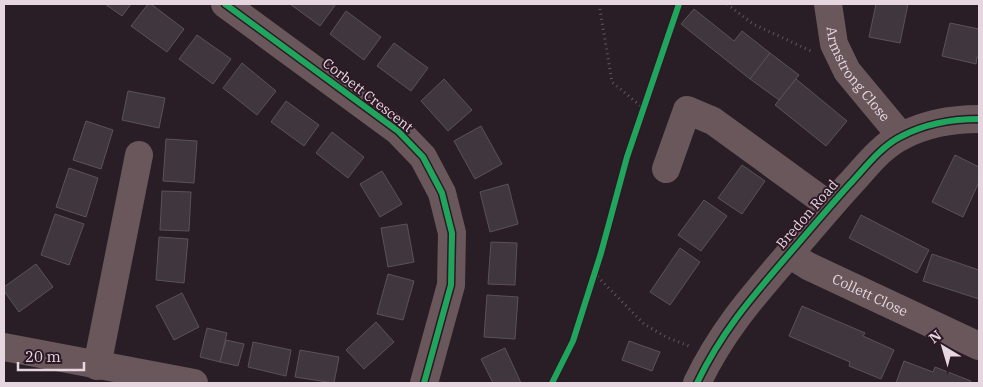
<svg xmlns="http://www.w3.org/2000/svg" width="983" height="387" font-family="'IBM Plex Serif',serif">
<rect width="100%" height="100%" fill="#291e25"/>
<!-- building -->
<g fill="#3f363e" stroke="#5a525a">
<path d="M105,4H131L122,16Z"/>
<path d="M148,4H151L184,29L167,52L131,26Z"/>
<path d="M290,4H336L320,26Z"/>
<path d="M876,4H908L900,43L869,37Z"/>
<path d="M694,9L734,41L742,31L770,53L750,79L681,24Z"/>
<path d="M346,11L381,37L364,60L330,34Z"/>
<path d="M950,23L979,29V58L977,57L976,64L942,56Z"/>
<path d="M197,35L231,59L213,84L179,59Z"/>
<path d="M394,43L428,68L411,91L377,66Z"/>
<path d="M770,53L799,75L779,100L750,79Z"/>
<path d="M242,63L276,91L257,115L223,88Z"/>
<path d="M444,79L472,110L448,131L421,101Z"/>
<path d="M796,79L847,121L826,146L775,105Z"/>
<path d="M128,91L165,98L159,128L122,120Z"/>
<path d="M286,101L319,125L304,146L271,122Z"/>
<path d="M86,121L113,130L101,169L73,160Z"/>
<path d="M481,126L502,164L475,179L454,141Z"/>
<path d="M332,132L364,157L348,178L316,153Z"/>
<path d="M166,139L197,141L194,183L163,181Z"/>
<path d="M955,155L979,167V182L963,217L932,202Z"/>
<path d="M742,165L765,181L742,214L718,198Z"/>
<path d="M69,168L98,178L86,217L56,207Z"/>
<path d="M382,171L402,204L380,217L360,184Z"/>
<path d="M508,184L518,224L490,232L480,192Z"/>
<path d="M162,191L191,192L189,231L160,230Z"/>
<path d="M704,200L727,216L701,251L678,235Z"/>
<path d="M55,214L84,224L69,265L41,255Z"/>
<path d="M861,215L929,250L917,273L849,238Z"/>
<path d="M407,224L414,262L388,267L381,228Z"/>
<path d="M159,237L188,239L184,283L156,280Z"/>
<path d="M491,242L517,243L515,285L488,284Z"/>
<path d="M680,248L700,262L670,305L650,292Z"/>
<path d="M932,254L979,270V299L923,281Z"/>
<path d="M36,264L53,287L19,312L4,291V287Z"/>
<path d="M388,274L414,281L403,320L377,314Z"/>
<path d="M182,293L199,327L174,340L156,306Z"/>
<path d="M487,295L518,297L515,339L484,337Z"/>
<path d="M802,306L865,333L863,336L894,350L881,379L849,366L850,362L789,336Z"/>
<path d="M376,322L394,342L364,369L346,350Z"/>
<path d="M207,328L227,333L220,362L200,357Z"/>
<path d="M226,340L244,344L238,366L220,362Z"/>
<path d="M629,341L660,352L652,371L622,360Z"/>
<path d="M253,342L291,350L286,376L248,367Z"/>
<path d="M505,348L521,383H493L481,359Z"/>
<path d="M300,350L339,357L334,383L295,377Z"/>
<path d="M904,361L933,372L935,367L971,381L970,383H896Z"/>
</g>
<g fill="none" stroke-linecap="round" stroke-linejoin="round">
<!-- path -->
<g stroke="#64555b" stroke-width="3" stroke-dasharray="1 4" stroke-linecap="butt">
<path d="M599,4L612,82L644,109"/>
<path d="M727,4L753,24L811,51"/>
<path d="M594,273L644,324L666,337L689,346"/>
</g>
<!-- minor -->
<g stroke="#6a575c" stroke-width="28">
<path d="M225,4L398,131L423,157L442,193L452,233L451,285L424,383"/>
<path id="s1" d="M828,4L834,44L847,71L901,136"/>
<path d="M666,169L687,110L713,121L830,206"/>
<path id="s2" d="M789,254L808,266L979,346"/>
<path d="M4,347L194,383"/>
<path d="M97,366L139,155"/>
<path d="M697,383C722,331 752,297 789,254C809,231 829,207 849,185C865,168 881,146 902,136C925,124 954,119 979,119"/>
</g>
<defs>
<g id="cycleway">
<path d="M225,4L398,131L423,157L442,193L452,233L451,285L424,383"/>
<path d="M552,383L573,341L601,253L627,157L679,4"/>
<path d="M697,383C722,331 752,297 789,254C809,231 829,207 849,185C865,168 881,146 902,136C925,124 954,119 979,119"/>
</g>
</defs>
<!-- cycleway casing -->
<use href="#cycleway" stroke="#2d1926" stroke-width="9"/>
<!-- cycleway -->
<use href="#cycleway" stroke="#20a55d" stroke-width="6"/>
</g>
<g text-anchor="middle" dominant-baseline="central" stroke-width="4" stroke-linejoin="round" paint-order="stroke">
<!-- street labels -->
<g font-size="14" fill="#e5d6df" stroke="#2d1926">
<text stroke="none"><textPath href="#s1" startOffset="78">Armstrong Close</textPath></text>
<text transform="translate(368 95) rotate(38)">Corbett Crescent</text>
<text transform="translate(807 214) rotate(-49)">Bredon Road</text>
<text stroke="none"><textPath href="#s2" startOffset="91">Collett Close</textPath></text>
</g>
</g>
<!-- border -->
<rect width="983" height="387" fill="none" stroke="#e5d6df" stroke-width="10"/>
<!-- north arrow -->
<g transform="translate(943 347) rotate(322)" stroke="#2d1926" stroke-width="4" paint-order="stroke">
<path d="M0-4L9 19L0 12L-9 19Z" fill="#e5d6df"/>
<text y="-8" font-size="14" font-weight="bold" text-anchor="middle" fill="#e5d6df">N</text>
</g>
<!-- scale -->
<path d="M18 362v8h66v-8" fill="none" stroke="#e5d6df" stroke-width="2.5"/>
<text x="25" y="362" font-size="15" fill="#e5d6df" stroke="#2d1926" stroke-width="4" paint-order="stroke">20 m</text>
</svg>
